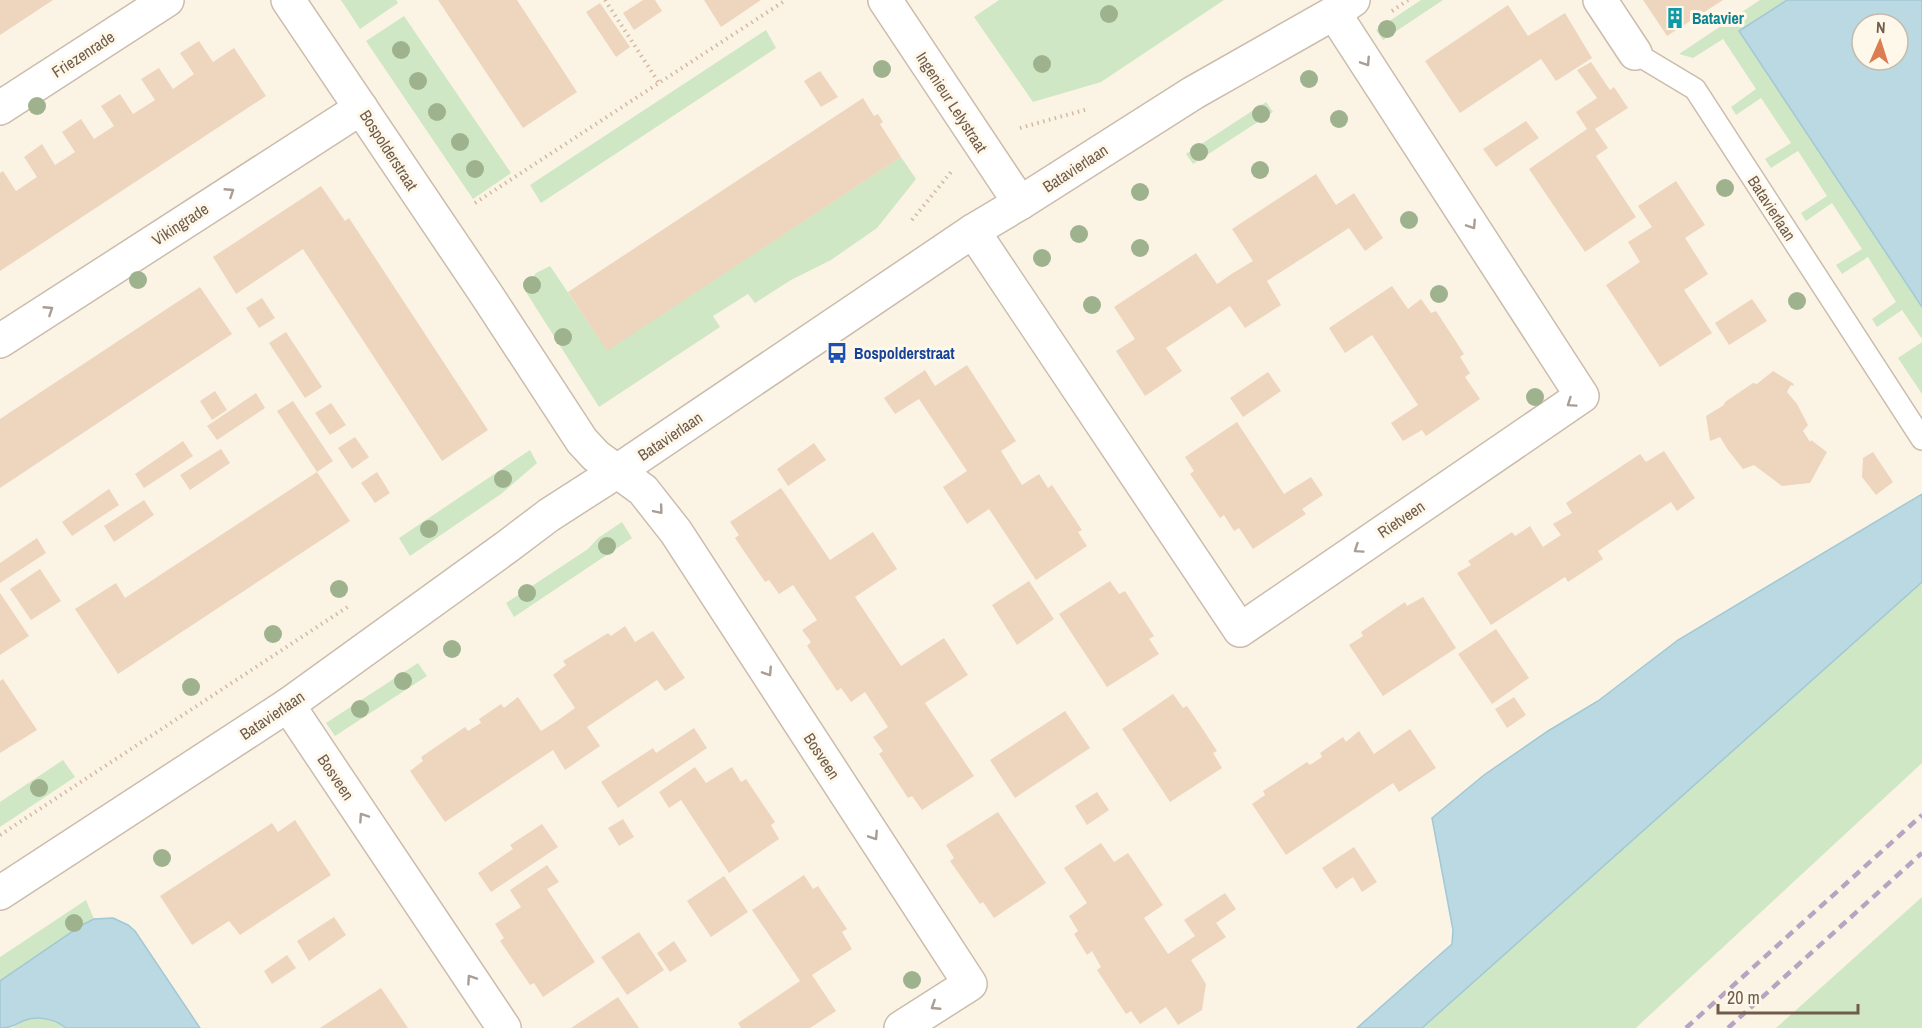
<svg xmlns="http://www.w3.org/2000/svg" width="1922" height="1028" font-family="'Archivo Narrow',sans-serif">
<rect width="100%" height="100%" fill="#fbf4e5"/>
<!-- green -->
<g fill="#cfe7c4">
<path d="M341,0H396L398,3L360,29Z"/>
<path d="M999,0H1224L1101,82L1033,102L974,17Z"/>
<path d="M1421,0H1443L1383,40L1376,30Z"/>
<path d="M1760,0H1786L1739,32L1922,307V339L1902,310L1877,327L1872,319L1896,302L1868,257L1842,274L1836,265L1862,249L1832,203L1806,221L1801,213L1827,196L1798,151L1771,168L1765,159L1791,143L1761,98L1736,115L1731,107L1756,89L1723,39L1693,58L1679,54Z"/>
<path d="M404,16L511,173L473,199L366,41Z"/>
<path d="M766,30L776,48L541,203L530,185Z"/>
<path d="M1266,102L1273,112L1193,164L1186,154Z"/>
<path d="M901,157L916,179L877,228L831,260L791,280L755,303L748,294L713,316L720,327L599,407L524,289L536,273L550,266L607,350Z"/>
<path d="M1922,342V394L1898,358Z"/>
<path d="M530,450L537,463L501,494L410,556L399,538Z"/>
<path d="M622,522L632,538L514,617L506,603L588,549L598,538Z"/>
<path d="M1922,582V763L1639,1025L1636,1028H1422Z"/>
<path d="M418,663L427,676L335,736L326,723Z"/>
<path d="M63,760L75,777L0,827V802Z"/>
<path d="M1922,897V1028H1776Z"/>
<path d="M86,900L94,919L82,925L0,981V957Z"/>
<path d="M42,1018L59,1022L66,1028H12L25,1020Z"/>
</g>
<!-- water -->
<g fill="#bad9e3" stroke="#a1c8d4" stroke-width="1.5" fill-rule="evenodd">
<path d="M1787,0H1922V307L1739,31ZM1862,24H1898V60H1862Z"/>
<path d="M1922,494V582L1422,1028H1357L1452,944L1453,930L1432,818L1484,775L1548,731L1598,701L1678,640Z"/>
<path d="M113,918L128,925L135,931L200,1028H66C55,1019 37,1015 23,1021C14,1025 11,1028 0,1028V981L82,925L94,919Z"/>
</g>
<!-- building -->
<g fill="#eed5be">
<path d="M0,0H53L0,35Z"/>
<path d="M438,0H517L577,92L523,128Z"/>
<path d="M643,0H655L662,11L634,30L623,13Z"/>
<path d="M704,0H761L721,27Z"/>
<path d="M1643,0H1723L1667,36Z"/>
<path d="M600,3L630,47L616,57L586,12Z"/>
<path d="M1508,5L1528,36L1565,13L1592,58L1556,81L1541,59L1460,113L1425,61Z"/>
<path d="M199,41L213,62L234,48L266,96L0,271V173L3,171L16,191L37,177L24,157L42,144L55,165L75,152L62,132L81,119L94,139L114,126L101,106L120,94L133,114L155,100L141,79L159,68L173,89L194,74L180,53Z"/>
<path d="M1591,62L1610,90L1614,87L1628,108L1595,129L1608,148L1596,156L1636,217L1585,252L1529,169L1587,129L1576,112L1597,98L1577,70Z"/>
<path d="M820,71L838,97L821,107L804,81Z"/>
<path d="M863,98L874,116L878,114L883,122L880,124L901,157L607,351L568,292Z"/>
<path d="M1526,121L1539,138L1496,167L1483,149Z"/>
<path d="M1316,174L1336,205L1354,193L1383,238L1365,251L1349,228L1267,281L1281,305L1245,328L1230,306L1166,348L1182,371L1145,396L1116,351L1135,339L1114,307L1196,253L1217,284L1233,273L1253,261L1232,229Z"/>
<path d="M1676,181L1705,225L1685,238L1708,274L1684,290L1712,333L1660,367L1606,285L1640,262L1628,242L1652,227L1638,206Z"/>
<path d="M321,186L345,221L349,218L488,430L442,461L303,249L236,294L213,257Z"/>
<path d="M1392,286L1408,309L1421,299L1431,313L1436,311L1464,354L1460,357L1470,373L1465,377L1480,399L1426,436L1422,430L1403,441L1391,423L1418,405L1372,335L1345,353L1329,328Z"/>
<path d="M200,287L232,334L0,488V419Z"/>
<path d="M262,298L275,318L259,328L246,308Z"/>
<path d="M1752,299L1767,321L1729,345L1715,323Z"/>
<path d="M286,332L322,387L305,398L269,343Z"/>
<path d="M967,365L1016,441L1001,451L1022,485L1039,474L1048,488L1052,485L1082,530L1078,532L1087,546L1036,580L989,509L967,524L954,504L943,487L967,471L919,399L895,414L884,398L925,370L935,386Z"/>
<path d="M1773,371L1794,384L1793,386L1791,385L1787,392L1797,404L1808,425L1803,431L1810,442L1811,440L1827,452L1810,483L1782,486L1754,465L1743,469L1728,450L1720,437L1710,441L1706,416L1724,405L1725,402L1753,383L1757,384Z"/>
<path d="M1268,372L1281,391L1243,417L1230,398Z"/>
<path d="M215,391L227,410L212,420L200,401Z"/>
<path d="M256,393L265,408L217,440L207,426Z"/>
<path d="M293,401L333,461L317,472L277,411Z"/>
<path d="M331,403L346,425L330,435L315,413Z"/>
<path d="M1237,422L1284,494L1311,477L1323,495L1302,509L1306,514L1253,549L1239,528L1234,531L1224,515L1220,518L1190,474L1194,471L1185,457Z"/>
<path d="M355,437L369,457L352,469L338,448Z"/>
<path d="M183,441L193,456L144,488L135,474Z"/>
<path d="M814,443L826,460L788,486L777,469Z"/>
<path d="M221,449L230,463L190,490L180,475Z"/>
<path d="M1664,451L1695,498L1677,511L1671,502L1598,551L1603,559L1568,582L1565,577L1491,625L1457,573L1471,565L1468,561L1512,532L1515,536L1530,526L1543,547L1561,535L1553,524L1572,513L1566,503L1640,454L1646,462Z"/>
<path d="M1873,452L1893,482L1876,495L1862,477L1863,458Z"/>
<path d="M317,472L350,521L118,674L75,609L116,583L125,598Z"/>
<path d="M377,472L390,493L375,503L361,483Z"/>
<path d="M781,488L830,560L873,532L897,569L855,597L901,666L944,638L968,675L925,703L974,776L922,810L912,796L908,798L879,754L883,751L873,737L888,727L865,692L851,702L841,688L837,691L807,646L811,642L802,630L817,620L793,585L779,594L769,580L765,582L735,538L739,535L730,522Z"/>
<path d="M109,489L119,505L72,536L62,522Z"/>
<path d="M144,500L154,515L114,542L104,526Z"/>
<path d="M37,538L46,553L0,583V563Z"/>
<path d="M40,569L61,601L31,620L10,589Z"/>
<path d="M1029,581L1054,619L1017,645L992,605Z"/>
<path d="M1110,581L1119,594L1125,591L1154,636L1149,639L1159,654L1107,687L1059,614Z"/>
<path d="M0,593L29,636L0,655Z"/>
<path d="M1423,597L1456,648L1383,696L1349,645L1363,636L1361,632L1405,602L1407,606Z"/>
<path d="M625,626L635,642L653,631L685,678L665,691L657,680L587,727L600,746L565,770L553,750L445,822L410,771L423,761L421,757L465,727L468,731L481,723L479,719L501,704L504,708L518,697L541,731L557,721L575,708L553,675L566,665L563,661L608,633L611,636Z"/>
<path d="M1496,629L1529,678L1492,704L1458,654Z"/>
<path d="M3,679L37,730L0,753V681Z"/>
<path d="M1173,694L1183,708L1187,706L1200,725L1217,751L1213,753L1222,768L1170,802L1122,729Z"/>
<path d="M1514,697L1526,715L1507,728L1495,709Z"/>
<path d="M1065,711L1090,748L1015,798L990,760Z"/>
<path d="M694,728L707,748L618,808L601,782L653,748L656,753Z"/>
<path d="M1410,729L1436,768L1399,792L1393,783L1286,855L1252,804L1265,795L1263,791L1307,762L1310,765L1322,757L1320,753L1343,737L1346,742L1359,731L1374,754Z"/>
<path d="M695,767L706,783L732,767L741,782L746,779L775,822L771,825L779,839L729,873L681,800L669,808L659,792Z"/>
<path d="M1097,792L1109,810L1087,825L1075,806Z"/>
<path d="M998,812L1046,883L994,918L983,902L980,904L950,861L954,858L946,845Z"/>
<path d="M623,819L634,837L619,846L608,828Z"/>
<path d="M295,820L331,875L240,935L229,921L192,945L160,896L272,823L278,832Z"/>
<path d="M542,824L558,847L491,892L478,873L513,849L510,845Z"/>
<path d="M1101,843L1114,862L1128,853L1163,905L1144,918L1168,954L1195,936L1184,920L1225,893L1236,909L1216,923L1226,937L1191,960L1206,984L1202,1010L1178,1025L1166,1007L1140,1024L1131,1011L1126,1014L1097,970L1101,967L1092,951L1087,955L1074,934L1078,931L1069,916L1087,903L1064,868Z"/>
<path d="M1354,847L1377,882L1362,892L1353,877L1336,889L1322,868Z"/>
<path d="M547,865L559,882L547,889L595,962L543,997L534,983L530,985L500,941L504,938L495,924L521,907L510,890Z"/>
<path d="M804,875L813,889L818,886L847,929L842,932L852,949L812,975L836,1011L810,1028H741L738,1023L800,981L752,910Z"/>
<path d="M724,876L748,912L711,937L687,901Z"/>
<path d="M334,917L346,935L309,961L297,941Z"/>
<path d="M639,932L664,970L627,995L601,957Z"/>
<path d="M674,941L687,961L670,972L657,953Z"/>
<path d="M287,955L296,968L272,984L264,971Z"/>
<path d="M381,988L408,1028H320L343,1013Z"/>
<path d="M618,997L639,1028H571Z"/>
</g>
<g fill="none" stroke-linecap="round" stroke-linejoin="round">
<defs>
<path id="service" d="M1635,53L1695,89L1922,439"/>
<g id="minor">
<path d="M288,0L486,294L582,441L596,456L643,490L676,532L970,984L901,1028"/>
<path d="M885,0L1020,203"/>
<path d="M1600,0L1635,53"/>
<path d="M0,108L167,0"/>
<path d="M973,231L1240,630L1582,396L1334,13"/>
<path d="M0,341L361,108"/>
<path d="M288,705L504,1028"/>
</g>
<path id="tertiary" d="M0,893L288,705L508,546L549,515L616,472L973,231L1020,203L1193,93L1334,13L1353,0"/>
</defs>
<!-- service casing -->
<use href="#service" stroke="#cbbcac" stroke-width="24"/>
<!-- minor casing -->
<use href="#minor" stroke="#cbbcac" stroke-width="36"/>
<!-- tertiary casing -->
<use href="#tertiary" stroke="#cbbcac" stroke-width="36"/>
<!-- path -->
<g stroke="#d3b9a1" stroke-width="4" stroke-dasharray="1.5 4.5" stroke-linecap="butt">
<path d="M605,0L659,83"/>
<path d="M1392,11L1408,0"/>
<path d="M1020,128L1088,109"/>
<path d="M475,203L786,0"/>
<path d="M912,220L951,172"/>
<path d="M0,835L349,606"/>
</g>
<!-- service -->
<use href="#service" stroke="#fff" stroke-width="21"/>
<!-- minor -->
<use href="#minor" stroke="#fff" stroke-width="33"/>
<!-- tertiary -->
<use href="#tertiary" stroke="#fff" stroke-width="33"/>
<!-- rail -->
<g stroke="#b7a4c3" stroke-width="4.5" stroke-dasharray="9 6" stroke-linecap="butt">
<path d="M1686,1028L1922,815"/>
<path d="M1728,1028L1922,853"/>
</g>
</g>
<!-- trees -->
<g fill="#9fb28e">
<circle cx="1109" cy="14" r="9"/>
<circle cx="1387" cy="29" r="9"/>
<circle cx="401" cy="50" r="9"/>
<circle cx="1042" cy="64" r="9"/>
<circle cx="882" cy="69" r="9"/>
<circle cx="1309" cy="79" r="9"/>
<circle cx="418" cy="81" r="9"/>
<circle cx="37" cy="106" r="9"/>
<circle cx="437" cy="112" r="9"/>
<circle cx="1261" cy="114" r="9"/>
<circle cx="1339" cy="119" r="9"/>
<circle cx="460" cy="142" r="9"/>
<circle cx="1199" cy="152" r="9"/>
<circle cx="475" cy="169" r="9"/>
<circle cx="1260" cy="170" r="9"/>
<circle cx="1725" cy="188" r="9"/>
<circle cx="1140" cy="192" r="9"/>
<circle cx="1409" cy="220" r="9"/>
<circle cx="1079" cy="234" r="9"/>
<circle cx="1140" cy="248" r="9"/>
<circle cx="1042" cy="258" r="9"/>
<circle cx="138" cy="280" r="9"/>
<circle cx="532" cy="285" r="9"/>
<circle cx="1439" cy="294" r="9"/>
<circle cx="1797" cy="301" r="9"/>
<circle cx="1092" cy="305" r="9"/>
<circle cx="563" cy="337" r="9"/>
<circle cx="1535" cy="397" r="9"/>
<circle cx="503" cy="479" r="9"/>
<circle cx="429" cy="529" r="9"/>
<circle cx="607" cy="546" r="9"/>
<circle cx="339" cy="589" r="9"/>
<circle cx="527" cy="593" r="9"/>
<circle cx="273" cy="634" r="9"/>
<circle cx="452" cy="649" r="9"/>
<circle cx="403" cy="681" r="9"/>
<circle cx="191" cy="687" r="9"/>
<circle cx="360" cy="709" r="9"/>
<circle cx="39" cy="788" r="9"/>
<circle cx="162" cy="858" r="9"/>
<circle cx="74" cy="923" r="9"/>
<circle cx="912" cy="980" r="9"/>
</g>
<!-- one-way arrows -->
<defs><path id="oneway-chevron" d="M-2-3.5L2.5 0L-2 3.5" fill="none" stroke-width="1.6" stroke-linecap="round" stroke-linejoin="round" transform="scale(1.5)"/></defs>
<g stroke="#aa9d94">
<use href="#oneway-chevron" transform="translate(1366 62) rotate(57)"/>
<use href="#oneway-chevron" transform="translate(230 192) rotate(-33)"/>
<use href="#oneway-chevron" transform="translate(1472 225) rotate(57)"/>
<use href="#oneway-chevron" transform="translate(49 310) rotate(-33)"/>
<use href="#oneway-chevron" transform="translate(1571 403) rotate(146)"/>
<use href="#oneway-chevron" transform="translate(659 510) rotate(50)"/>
<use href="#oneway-chevron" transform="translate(1358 549) rotate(146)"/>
<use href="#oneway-chevron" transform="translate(768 672) rotate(57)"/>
<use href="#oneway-chevron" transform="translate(363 817) rotate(-124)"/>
<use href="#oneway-chevron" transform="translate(874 836) rotate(57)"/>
<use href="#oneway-chevron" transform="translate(471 979) rotate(-124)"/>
<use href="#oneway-chevron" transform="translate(935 1006) rotate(147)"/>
</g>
<!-- icons -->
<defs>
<symbol id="building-bare" viewBox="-9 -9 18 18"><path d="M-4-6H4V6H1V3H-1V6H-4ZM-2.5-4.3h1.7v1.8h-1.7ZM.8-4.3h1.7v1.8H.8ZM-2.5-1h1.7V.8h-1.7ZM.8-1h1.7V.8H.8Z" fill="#0f9aa8" stroke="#fef8ea" stroke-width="2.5" paint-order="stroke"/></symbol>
<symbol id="bus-bare" viewBox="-9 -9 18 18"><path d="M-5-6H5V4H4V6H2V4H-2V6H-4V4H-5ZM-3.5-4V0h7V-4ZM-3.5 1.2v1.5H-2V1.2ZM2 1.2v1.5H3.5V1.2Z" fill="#1a4fb4" stroke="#fef8ea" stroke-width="2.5" paint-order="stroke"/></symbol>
</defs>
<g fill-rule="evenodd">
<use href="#building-bare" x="1660" y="3" width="30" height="30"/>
<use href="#bus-bare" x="822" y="338" width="30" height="30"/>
</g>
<g text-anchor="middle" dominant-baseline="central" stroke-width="6" stroke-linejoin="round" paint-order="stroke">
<!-- culture labels -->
<g font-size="16" font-weight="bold" fill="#0d838f" stroke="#fef8ea" text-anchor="start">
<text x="1692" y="18">Batavier</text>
</g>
<!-- street labels -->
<g font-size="16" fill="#715c4c" stroke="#fef8ea">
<text transform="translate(83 54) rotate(-33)">Friezenrade</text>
<text transform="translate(952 102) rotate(57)">Ingenieur Lelystraat</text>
<text transform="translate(389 150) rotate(57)">Bospolderstraat</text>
<text transform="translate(1075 168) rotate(-33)">Batavierlaan</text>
<text transform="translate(1772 208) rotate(57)">Batavierlaan</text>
<text transform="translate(180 224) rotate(-33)">Vikingrade</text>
<text transform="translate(670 436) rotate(-34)">Batavierlaan</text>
<text transform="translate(1401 519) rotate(-34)">Rietveen</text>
<text transform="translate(272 715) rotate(-34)">Batavierlaan</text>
<text transform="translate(822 756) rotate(57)">Bosveen</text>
<text transform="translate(336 777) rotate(56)">Bosveen</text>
</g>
<!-- transit labels -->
<g font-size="16" font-weight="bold" fill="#164399" stroke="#fef8ea" text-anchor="start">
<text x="854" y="353">Bospolderstraat</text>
</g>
</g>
<!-- north arrow -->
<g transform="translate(1880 42) rotate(3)"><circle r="28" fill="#fef8ea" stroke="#c6baab" stroke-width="1.5"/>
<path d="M0-4.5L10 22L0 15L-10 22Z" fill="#dc7c52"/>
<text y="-9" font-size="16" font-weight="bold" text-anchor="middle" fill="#715c4c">N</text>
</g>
<!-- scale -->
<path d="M1718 1004v9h140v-9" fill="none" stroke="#715c4c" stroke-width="3"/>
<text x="1727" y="1004" font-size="18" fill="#715c4c" stroke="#fef8ea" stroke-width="4.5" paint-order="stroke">20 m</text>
</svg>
